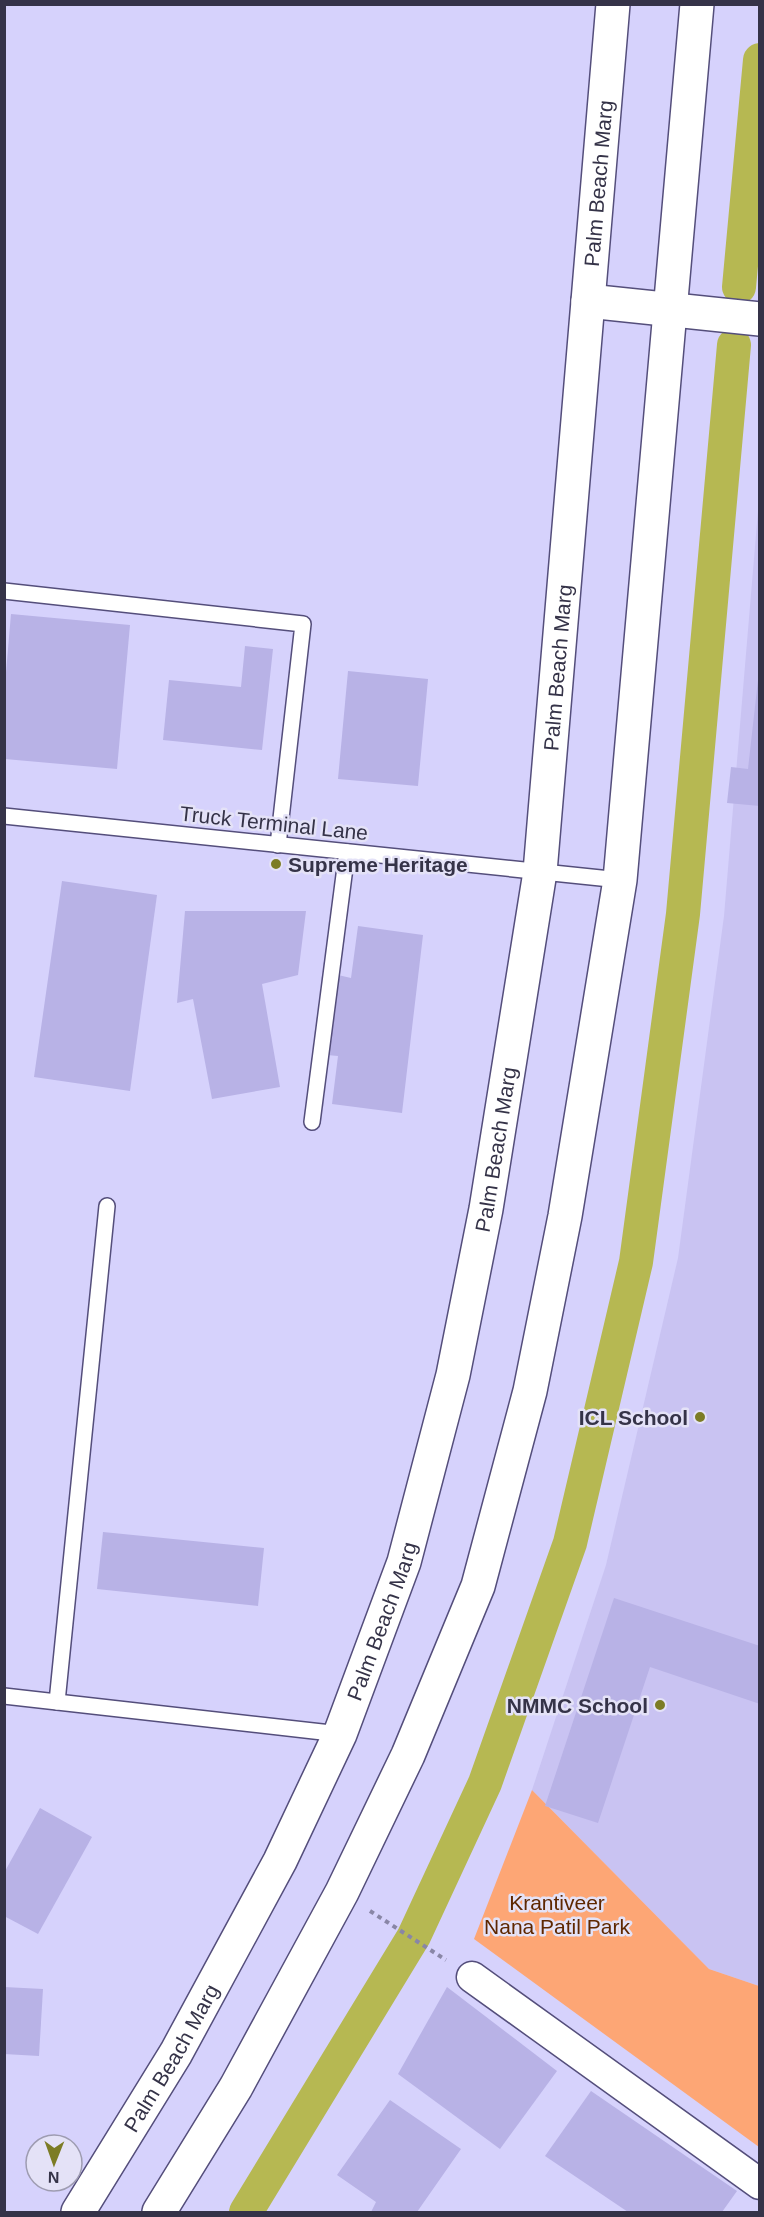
<svg xmlns="http://www.w3.org/2000/svg" width="764" height="2217" font-family="Helvetica,sans-serif">
<rect width="100%" height="100%" fill="#d6d2fc"/>
<!-- built -->
<path fill="#c9c3f2" d="M759,499V1986L709,1969L532,1790L606,1565L678,1258L724,916Z"/>
<!-- green -->
<path fill="#fda675" d="M532,1790L709,1969L759,1986V2147L474,1939Z"/>
<g fill="none" stroke-linecap="round" stroke-linejoin="round">
<!-- canal -->
<g stroke="#b6b852" stroke-width="34">
<path d="M739,287L760,60"/>
<path d="M246,2212L414,1936L485,1783L570,1543L636,1262L683,914L734,345"/>
</g>
</g>
<!-- building -->
<g fill="#b8b2e6">
<path d="M11,614L130,625L117,769L5,759V684Z"/>
<path d="M245,646L273,649L262,750L163,740L169,680L241,687Z"/>
<path d="M348,671L428,679L418,786L338,779Z"/>
<path d="M758,680L760,806L727,803L731,767L748,769Z"/>
<path d="M62,881L157,895L130,1091L34,1077Z"/>
<path d="M185,911H306L298,975L262,984L280,1087L212,1099L193,999L177,1003Z"/>
<path d="M358,926L423,935L402,1113L332,1104L338,1056L327,1055L338,975L351,978Z"/>
<path d="M103,1532L264,1548L258,1606L97,1589Z"/>
<path d="M614,1598L760,1646V1704L650,1667L598,1823L545,1806Z"/>
<path d="M40,1808L92,1837L38,1934L4,1916V1873Z"/>
<path d="M4,1987L43,1989L39,2056L4,2054Z"/>
<path d="M447,1987L557,2071L500,2149L398,2074Z"/>
<path d="M591,2091L737,2191L722,2212H628L545,2156Z"/>
<path d="M390,2100L461,2149L417,2212H371L376,2202L337,2175Z"/>
</g>
<g fill="none" stroke-linecap="round" stroke-linejoin="round">
<defs>
<g id="service">
<path d="M4,591L303,624L278,845"/>
<path d="M4,816L620,880"/>
<path d="M312,1122L347,852"/>
<path d="M4,1696L340,1734"/>
<path d="M57,1702L107,1206"/>
</g>
<path id="minor" d="M472,1977L760,2184"/>
<path id="tertiary" d="M588,301L760,319"/>
<g id="primary">
<path id="s1" d="M78,2212L176,2053L280,1861L340,1734L404,1562L453,1375L486,1209L540,872L613,4"/>
<path d="M159,2212L236,2087L342,1892L408,1755L478,1586L530,1391L565,1216L620,880L697,4"/>
</g>
</defs>
<!-- service casing -->
<use href="#service" stroke="#544e7b" stroke-width="18"/>
<!-- minor casing -->
<use href="#minor" stroke="#544e7b" stroke-width="33"/>
<!-- tertiary casing -->
<use href="#tertiary" stroke="#544e7b" stroke-width="36"/>
<!-- primary casing -->
<use href="#primary" stroke="#544e7b" stroke-width="36"/>
<!-- path -->
<path stroke="#8986a6" stroke-width="4" stroke-dasharray="4.5 4.5" stroke-linecap="butt" d="M370,1911L446,1960"/>
<!-- service -->
<use href="#service" stroke="#fff" stroke-width="15"/>
<!-- minor -->
<use href="#minor" stroke="#fff" stroke-width="30"/>
<!-- tertiary -->
<use href="#tertiary" stroke="#fff" stroke-width="33"/>
<!-- primary -->
<use href="#primary" stroke="#fff" stroke-width="33"/>
</g>
<!-- markers -->
<g fill="#7c7c25" stroke="#e4e2f7" stroke-width="2">
<circle cx="276" cy="864" r="6"/>
<circle cx="700" cy="1417" r="6"/>
<circle cx="660" cy="1705" r="6"/>
</g>
<g text-anchor="middle" dominant-baseline="central" stroke-width="5" stroke-linejoin="round" paint-order="stroke">
<!-- street labels -->
<g font-size="21" fill="#353348" stroke="#e4e2f7">
<text stroke="none"><textPath href="#s1" startOffset="2124">Palm Beach Marg</textPath></text>
<text stroke="none"><textPath href="#s1" startOffset="1638">Palm Beach Marg</textPath></text>
<text transform="translate(274 823) rotate(6)">Truck Terminal Lane</text>
<text stroke="none"><textPath href="#s1" startOffset="1152">Palm Beach Marg</textPath></text>
<text stroke="none"><textPath href="#s1" startOffset="666">Palm Beach Marg</textPath></text>
<text stroke="none"><textPath href="#s1" startOffset="180">Palm Beach Marg</textPath></text>
</g>
<!-- poi labels -->
<g font-size="21" font-weight="bold" fill="#353348" stroke="#e4e2f7" text-anchor="end">
<text x="288" y="864" text-anchor="start">Supreme Heritage</text>
<text x="688" y="1417">ICL School</text>
<text x="648" y="1705">NMMC School</text>
</g>
<!-- park labels -->
<g font-size="21" fill="#5e2700" stroke="#e4e2f7">
<text x="557" y="1902">Krantiveer<tspan x="557" dy="24">Nana Patil Park</tspan></text>
</g>
</g>
<!-- border -->
<rect width="764" height="2217" fill="none" stroke="#353348" stroke-width="12"/>
<!-- north arrow -->
<g transform="translate(54 2163) rotate(181)"><circle r="28" fill="#e4e2f7" stroke="#9e9cb1" stroke-width="1.5"/>
<path d="M0-4.5L10 22L0 15L-10 22Z" fill="#7c7c25"/>
<text y="-9" font-size="16" font-weight="bold" text-anchor="middle" fill="#353348">N</text>
</g>
</svg>
